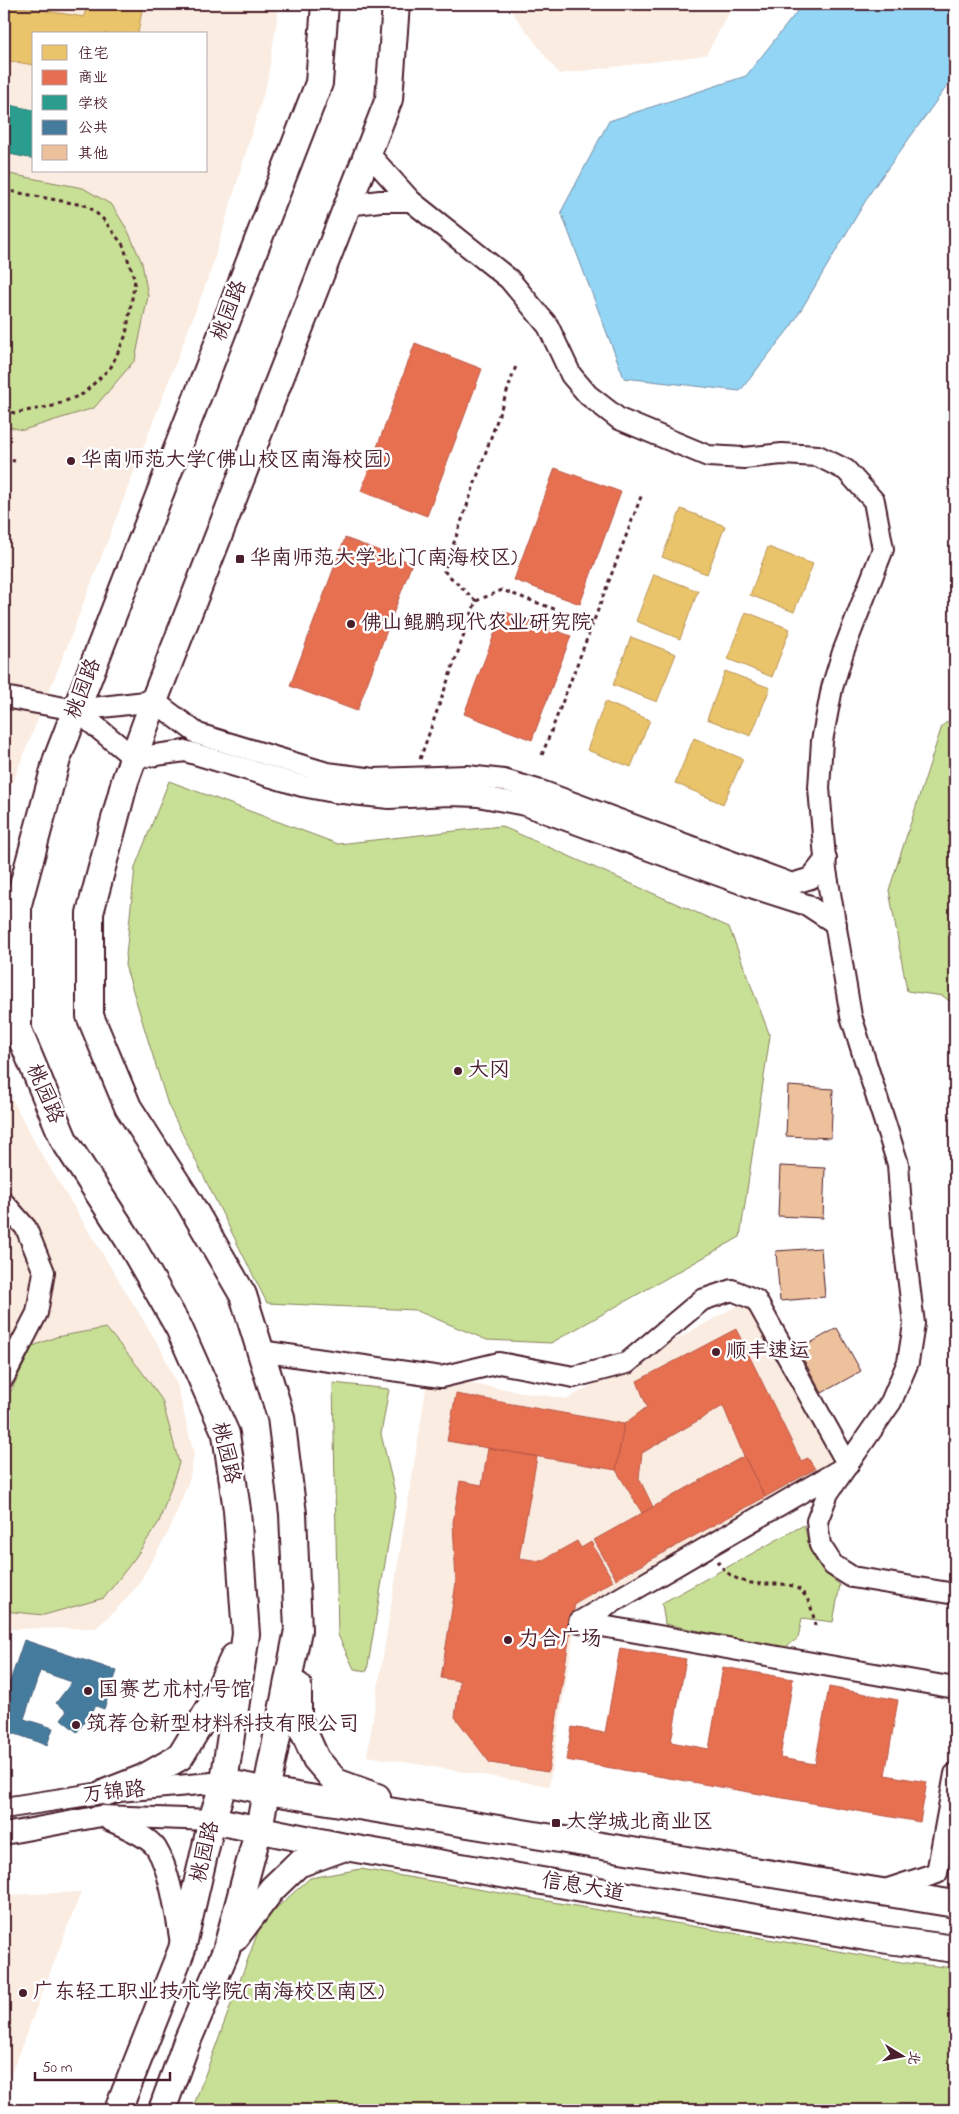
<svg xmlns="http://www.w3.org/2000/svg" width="959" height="2114" font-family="'Indie Flower','LXGW WenKai TC',sans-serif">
<rect width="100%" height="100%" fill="#fff"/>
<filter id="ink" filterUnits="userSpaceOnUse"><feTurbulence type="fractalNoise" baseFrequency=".02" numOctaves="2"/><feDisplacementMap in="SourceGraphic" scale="10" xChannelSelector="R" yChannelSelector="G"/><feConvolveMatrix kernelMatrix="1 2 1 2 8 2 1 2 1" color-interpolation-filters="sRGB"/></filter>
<g filter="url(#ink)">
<!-- built -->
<g fill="#faece1" fill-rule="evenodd">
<path d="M4,4H278V14L267,82L210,273L66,649L4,804ZM34,34H206V171H34Z"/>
<path d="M506,4H734L706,55L559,74Z"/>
<path d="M4,1084L39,1150L161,1349L177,1385L194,1454L190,1478L170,1529L138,1585L116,1610L96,1628L4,1629Z"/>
<path d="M746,1301L836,1466L578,1608L549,1786L367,1756L428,1377L567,1399Z"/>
<path d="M81,1892L4,2092V1895Z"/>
</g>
<!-- green -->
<g fill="#c8e095" stroke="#898060">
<path d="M4,173L83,188L112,205L128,231L142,263L148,296L135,360L94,408L23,430L4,426Z"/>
<path d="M955,716V1006L943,996L907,991L889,890L942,726Z"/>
<path d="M169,781L338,844L501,826L729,927L770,1036L740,1237L551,1343L487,1340L415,1310L267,1303L168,1105L125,965L135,867Z"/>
<path d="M106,1328L140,1369L162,1400L179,1463L159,1522L135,1558L104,1598L44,1615L4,1611V1405L33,1346L56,1337Z"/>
<path d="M333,1383L389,1389L381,1434L396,1497L367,1671L354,1669L338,1635Z"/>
<path d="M804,1525C812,1556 813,1565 840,1585L833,1622L802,1618L798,1638L785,1648L665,1624L662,1603Z"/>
<path d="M361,1869L907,1963L955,1968V2110H192L262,1921L310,1878Z"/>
</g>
<!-- water -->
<path fill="#93d5f4" stroke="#768ca4" d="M803,4H955V75L872,190L792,325L740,391L624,378L561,212L609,121L746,76Z"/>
<!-- homes -->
<g fill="#e9c46a" stroke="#b99257">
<path d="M4,4L84,17L87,4H143L138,34H34V65L4,60Z"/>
<path d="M681,509L725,526L707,574L662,557Z"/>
<path d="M768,547L813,564L794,612L750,595Z"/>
<path d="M654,574L698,591L680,639L636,621Z"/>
<path d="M746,612L790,629L772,677L728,659Z"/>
<path d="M631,637L676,654L657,702L613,685Z"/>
<path d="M725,671L770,688L751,736L707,719Z"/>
<path d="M605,702L650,720L631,767L587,750Z"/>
<path d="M694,738L743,759L723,804L675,783Z"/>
</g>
<!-- shops -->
<g fill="#e76f51" stroke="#b85746">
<path d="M415,343L482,369L427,516L361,491Z"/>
<path d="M555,468L621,492L580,604L514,580Z"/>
<path d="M345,538L412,563L357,711L290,686Z"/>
<path d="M503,611L571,636L532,740L464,714Z"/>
<path d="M736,1329L801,1461L808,1458L815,1469L765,1497L744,1456L723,1406L642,1453L639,1478L653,1507L642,1513L616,1470L624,1424L647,1407L637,1381Z"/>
<path d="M456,1394L624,1424L616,1470L447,1441Z"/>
<path d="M488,1448L537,1457L519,1558L541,1561L577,1541L581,1548L591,1542L613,1581L575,1603L548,1772L490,1763L455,1717L460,1681L441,1678L456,1583L453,1522L460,1481L482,1485Z"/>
<path d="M744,1456L765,1497L616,1579L594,1540Z"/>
<path d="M620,1648L686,1659L671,1742L709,1749L723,1667L793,1679L780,1758L815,1764L829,1687L898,1700L885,1775L927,1782L920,1822L566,1760L572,1727L605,1733Z"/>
</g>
<!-- schools -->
<path fill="#2a9d8f" stroke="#347771" d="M4,104L34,110V159L4,153Z"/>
<!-- public -->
<path fill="#457b9d" stroke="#465f7b" d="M24,1640L117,1671L104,1709L96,1706L77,1732L61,1719L67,1711L56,1703L72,1682L40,1671L24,1719L53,1728L47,1745L4,1730V1699Z"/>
<!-- building -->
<g fill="#edc19c" stroke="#4a1f2b">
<path d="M788,1086L833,1089L831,1138L786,1136Z"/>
<path d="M780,1166L825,1168L823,1218L778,1216Z"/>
<path d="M821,1248L825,1297L780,1301L776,1251Z"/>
<path d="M837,1328L861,1371L822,1393L798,1350Z"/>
</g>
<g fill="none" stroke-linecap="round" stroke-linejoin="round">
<defs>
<g id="minor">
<path d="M368,153L411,201L509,279L548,326L571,375L588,395L619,419L708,456L744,458L782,454L818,456L846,470L874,501L883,549L843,652L832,688L822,741L819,788L826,870L851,1016L898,1164L903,1235L914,1324L908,1362L891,1402L828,1493L817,1521L820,1545L833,1565L852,1577L955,1594"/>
<path d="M348,205L380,201H411"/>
<path d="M4,697L76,710L154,701L198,734L327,773L374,779L467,776L504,780L541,791L792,884L811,878L826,859"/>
<path d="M76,710L134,758L185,751L302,786L334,792L389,798L449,795L478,796L525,805L754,888L807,905L836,924"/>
<path d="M4,1203L26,1228L44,1272L37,1313L4,1377"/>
<path d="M260,1351L441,1377L499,1363L574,1377L627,1363L702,1300L732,1290L756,1300L848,1465L579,1622L955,1688"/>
<path d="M4,1808L107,1792L224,1782"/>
<path d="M109,1820C122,1826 148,1836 156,1848C171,1872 176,1915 181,1943"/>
<path d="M4,1834L101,1816L212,1820"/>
<path d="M882,1891L937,1873L955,1774"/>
</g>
<g id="major">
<path d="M298,1686V1719L316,1759L336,1782L377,1797"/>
<path d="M224,1782L267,1791L955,1904"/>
<path d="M107,1792L143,1778L180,1757L211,1706L234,1657"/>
<path d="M212,1820L345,1847L866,1937L955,1949"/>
<path d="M235,1938L272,1889L298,1864L345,1847"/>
<path d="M118,2110L182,1949L212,1820L224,1782L246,1634L237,1510L226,1434L179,1328L128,1239L64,1140L18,1030V904L57,759L319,83L325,4"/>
<path d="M162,2110L186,2044L226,1951L259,1828L298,1630L293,1514L281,1417L243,1295L189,1202L128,1107L90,1016V913L125,781L154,701L389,99L396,4"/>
</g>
</defs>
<!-- minor casing -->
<use href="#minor" stroke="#4a1f2b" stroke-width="24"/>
<!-- major casing -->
<use href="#major" stroke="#4a1f2b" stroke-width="30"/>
<!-- path -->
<g stroke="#4a1f2b" stroke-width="3" stroke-dasharray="4 4" stroke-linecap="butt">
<path d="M4,190L88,206L103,219L123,245L135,280L126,335L111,367L83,394L53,406L15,413L4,411"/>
<path d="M4,459L15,461"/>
<path d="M476,601L444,571L516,366"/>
<path d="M542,755L593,623"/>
<path d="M420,759L476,601L502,590L593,623L642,494"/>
<path d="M717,1561C722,1567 727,1574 734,1577C768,1597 806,1560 815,1626"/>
</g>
<!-- minor -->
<use href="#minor" stroke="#fff" stroke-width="20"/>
<!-- major -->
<use href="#major" stroke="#fff" stroke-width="26"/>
</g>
</g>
<!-- markers -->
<g fill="#4a1f2b" stroke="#fff" stroke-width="2">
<circle cx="71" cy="461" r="5"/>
<rect x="235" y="554" width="10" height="10" rx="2.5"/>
<circle cx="351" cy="624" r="5"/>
<circle cx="458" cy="1071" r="5"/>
<circle cx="716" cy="1352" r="5"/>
<circle cx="508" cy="1640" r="5"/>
<circle cx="88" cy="1691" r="5"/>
<circle cx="76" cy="1725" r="5"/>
<rect x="551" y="1818" width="10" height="10" rx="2.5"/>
<circle cx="23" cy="1993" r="5"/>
</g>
<g text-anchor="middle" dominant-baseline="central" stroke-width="5" stroke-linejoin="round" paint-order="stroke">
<!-- street labels -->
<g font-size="21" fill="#4a1f2b" stroke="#fff">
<text transform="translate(230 311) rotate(-69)">桃园路</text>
<text transform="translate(84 689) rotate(-69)">桃园路</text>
<text transform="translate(44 1094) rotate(67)">桃园路</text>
<text transform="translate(225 1453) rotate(77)">桃园路</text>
<text transform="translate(114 1793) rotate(-6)">万锦路</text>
<text transform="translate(206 1852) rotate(-77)">桃园路</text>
<text transform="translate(583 1888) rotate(10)">信息大道</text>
</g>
<!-- poi labels -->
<g font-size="21" fill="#4a1f2b" stroke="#fff" text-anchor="start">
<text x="81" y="461">华南师范大学(佛山校区南海校园)</text>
<text x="250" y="559">华南师范大学北门(南海校区)</text>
<text x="361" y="624">佛山鲲鹏现代农业研究院</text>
<text x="468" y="1071">大冈</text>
<text x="726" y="1352">顺丰速运</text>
<text x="518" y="1640">力合广场</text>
<text x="98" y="1691">国赛艺术村1号馆</text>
<text x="86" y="1725">筑荐仓新型材料科技有限公司</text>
<text x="566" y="1823">大学城北商业区</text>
<text x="33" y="1993">广东轻工职业技术学院(南海校区南区)</text>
</g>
</g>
<!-- margin -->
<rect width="959" height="2114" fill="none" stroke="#fff" stroke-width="20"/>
<rect x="10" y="10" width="939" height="2094" fill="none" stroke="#4a1f2b" stroke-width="2" filter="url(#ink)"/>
<!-- legend -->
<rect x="32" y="32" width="175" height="140" fill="#ffffff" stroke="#b7a5aa"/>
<rect x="42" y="45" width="25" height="15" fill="#e9c46a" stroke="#b7a5aa"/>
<text x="78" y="58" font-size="15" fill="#4a1f2b">住宅</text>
<rect x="42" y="70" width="25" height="15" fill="#e76f51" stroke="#b7a5aa"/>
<text x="78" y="82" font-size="15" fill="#4a1f2b">商业</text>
<rect x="42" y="95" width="25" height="15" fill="#2a9d8f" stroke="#b7a5aa"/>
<text x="78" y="108" font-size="15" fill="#4a1f2b">学校</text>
<rect x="42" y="120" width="25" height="15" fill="#457b9d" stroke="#b7a5aa"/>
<text x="78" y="132" font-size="15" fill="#4a1f2b">公共</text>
<rect x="42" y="145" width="25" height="15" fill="#edc19c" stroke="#b7a5aa"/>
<text x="78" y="158" font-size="15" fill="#4a1f2b">其他</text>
<!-- north arrow -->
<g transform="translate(902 2056) rotate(100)" stroke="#ffffff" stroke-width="4" paint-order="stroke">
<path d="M0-4L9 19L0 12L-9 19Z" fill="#4a1f2b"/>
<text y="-8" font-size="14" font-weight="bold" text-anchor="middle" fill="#4a1f2b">北</text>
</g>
<!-- scale -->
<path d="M35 2072v8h135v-8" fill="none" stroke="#4a1f2b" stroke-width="2.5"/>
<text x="42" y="2072" font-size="15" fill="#4a1f2b" stroke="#ffffff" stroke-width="4" paint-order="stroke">50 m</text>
</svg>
